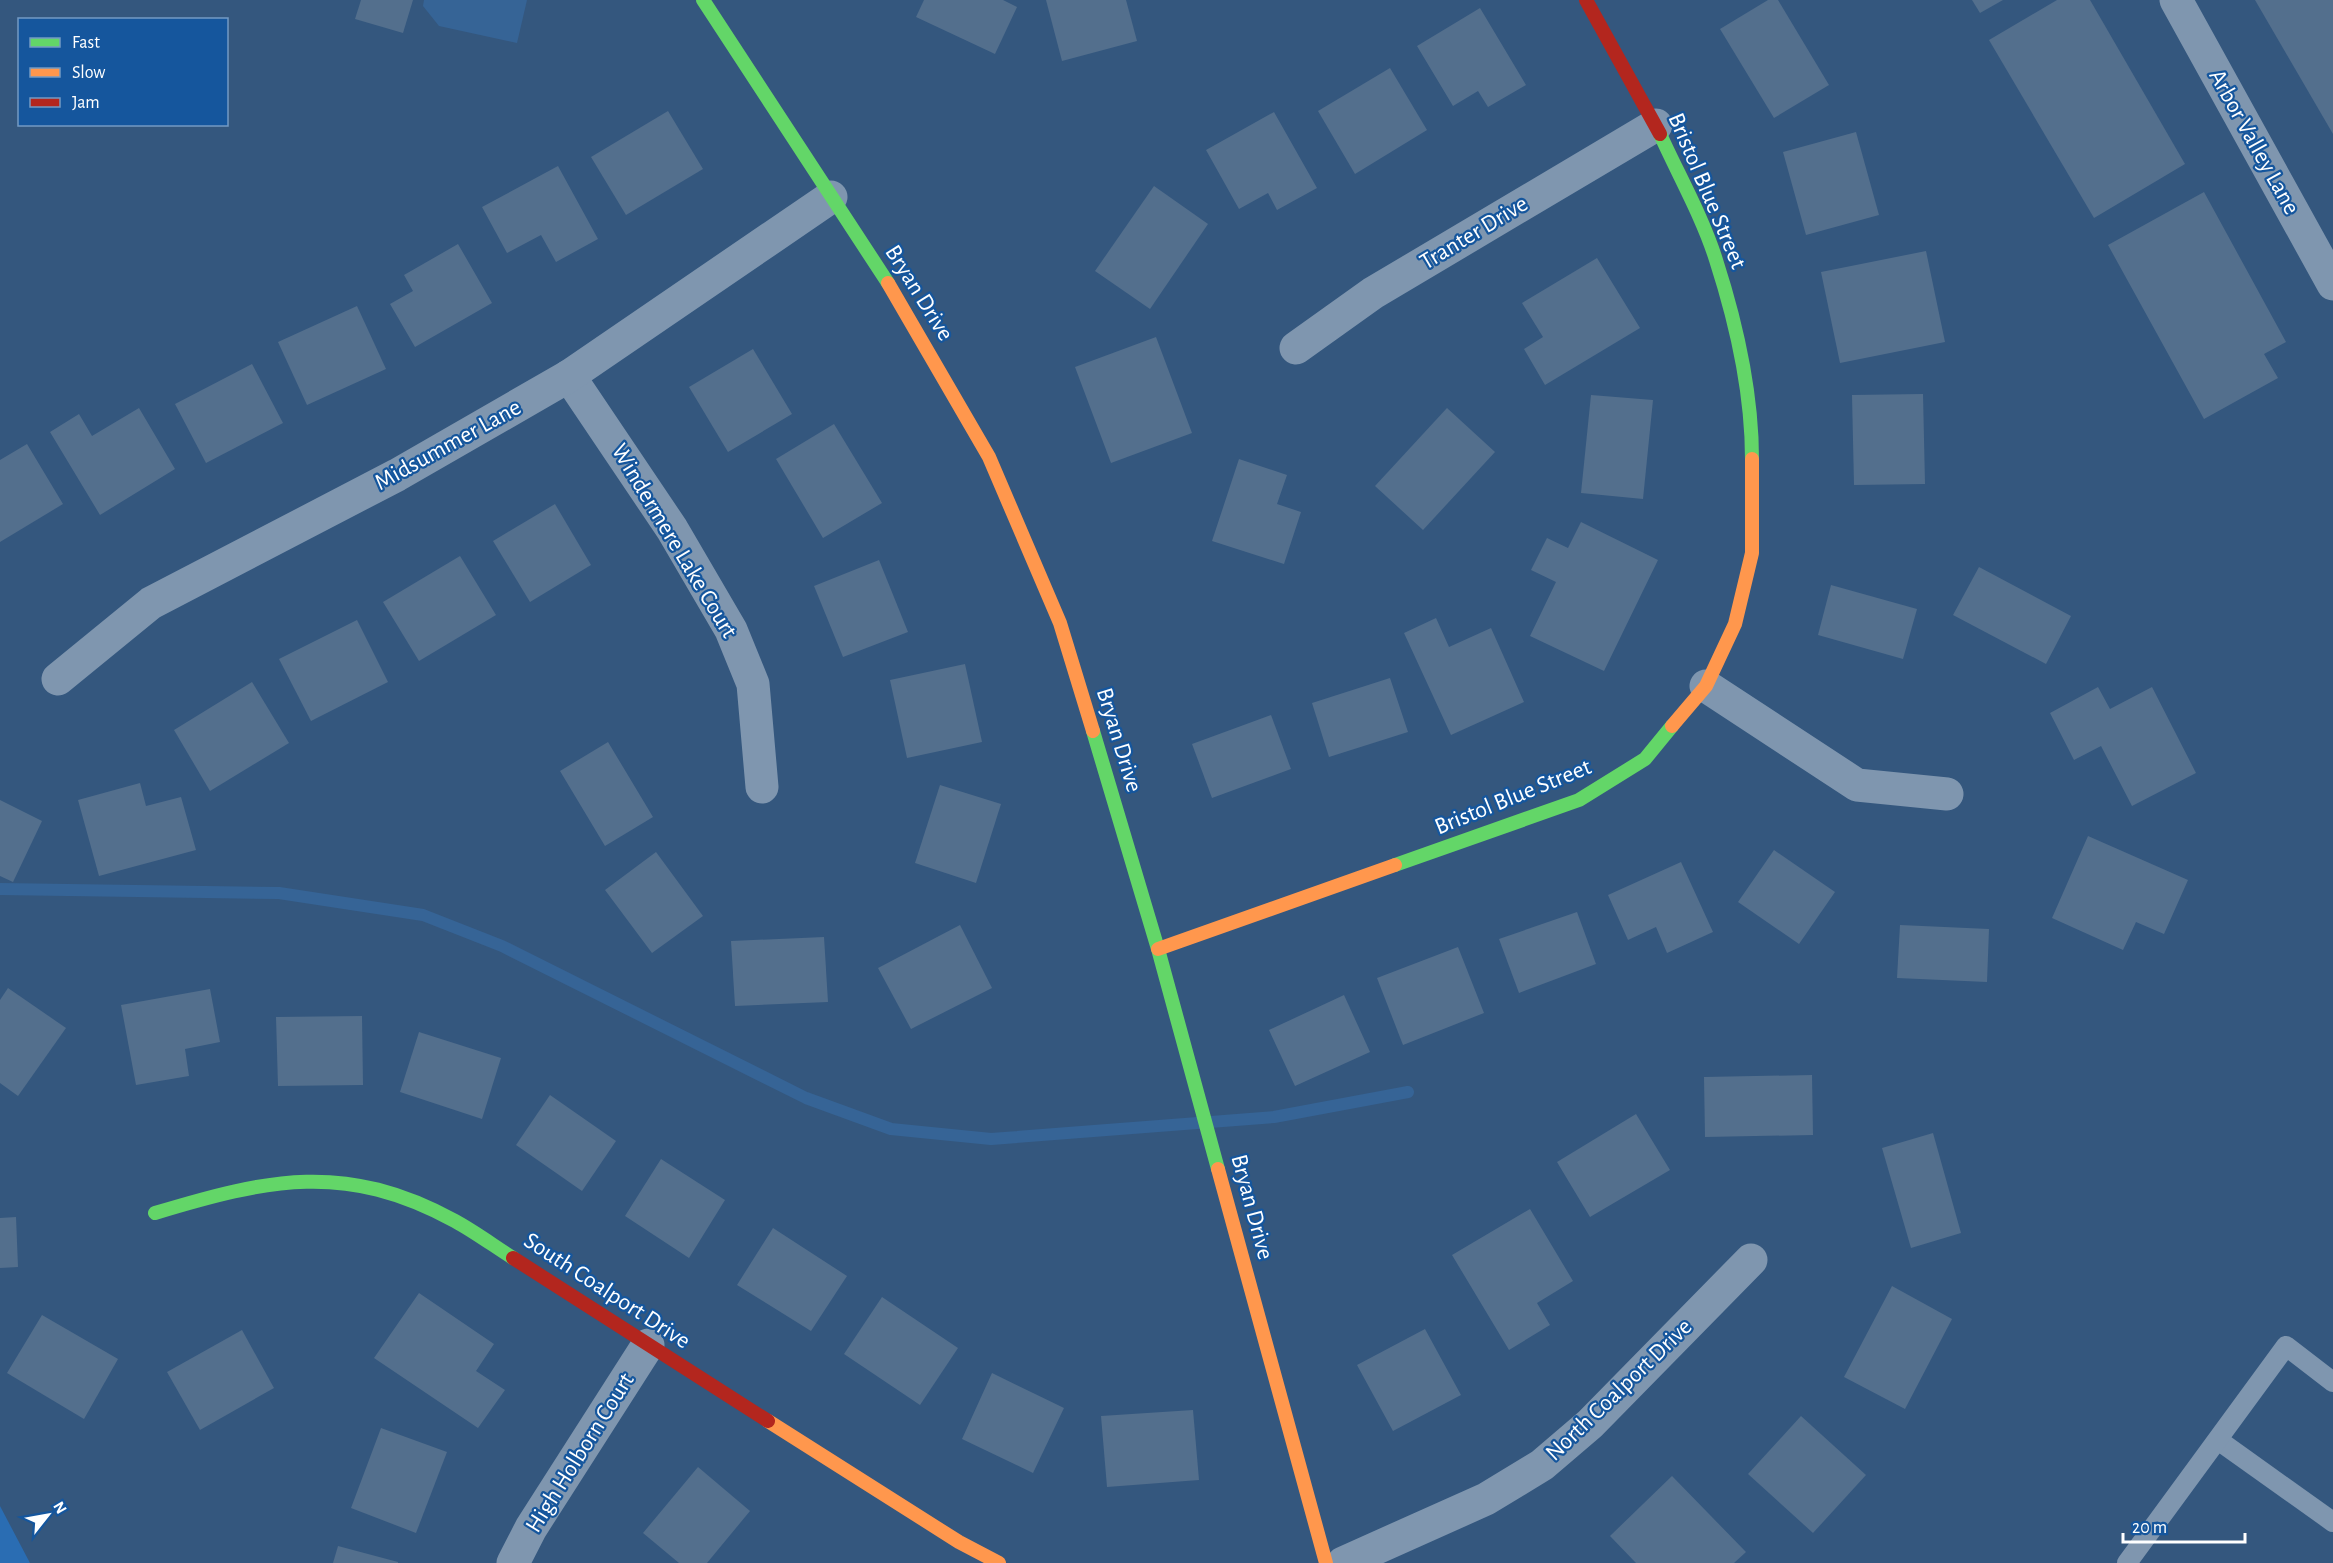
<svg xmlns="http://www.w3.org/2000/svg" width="2333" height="1563" font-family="'Alegreya Sans',sans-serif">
<rect width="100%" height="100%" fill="#34577e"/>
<!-- green -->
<path fill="#2a6db3" d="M0,1506L30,1563H0Z"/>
<!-- water -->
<path fill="#366496" d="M424,0H527L517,43L439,26L423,6Z"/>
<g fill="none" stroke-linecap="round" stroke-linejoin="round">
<!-- stream -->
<path stroke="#366496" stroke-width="12" d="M0,889L279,893L423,915L502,946L806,1098L891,1129L991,1139L1274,1117L1408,1092"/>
</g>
<!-- building -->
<g fill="#536f8d">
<path d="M361,0H413L403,33L355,19Z"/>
<path d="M924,0H1003L1017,7L995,54L916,17Z"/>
<path d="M1046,0H1126L1137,41L1062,61Z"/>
<path d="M1768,0H1778L1829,85L1774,118L1720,29Z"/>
<path d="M1972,0H2003L1980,13Z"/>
<path d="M2057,0H2090L2185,164L2094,218L1989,40Z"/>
<path d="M2255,0H2333V134Z"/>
<path d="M1480,8L1526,85L1488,107L1478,91L1453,106L1417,46Z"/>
<path d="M1390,68L1427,130L1355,174L1318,111Z"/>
<path d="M668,111L703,169L626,215L591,157Z"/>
<path d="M1274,112L1317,188L1277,210L1268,193L1239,209L1206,150Z"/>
<path d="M1856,132L1879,215L1806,235L1783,152Z"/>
<path d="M558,166L598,239L556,262L541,235L507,253L482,207Z"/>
<path d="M1154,186L1208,224L1150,309L1095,271Z"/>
<path d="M2204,192L2286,342L2264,354L2278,378L2204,419L2108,245Z"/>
<path d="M458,244L492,303L415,347L390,304L413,291L404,275Z"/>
<path d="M1926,251L1945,342L1840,363L1821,272Z"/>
<path d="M1597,258L1640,328L1545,385L1524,349L1543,337L1522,303Z"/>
<path d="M357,306L386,369L307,405L278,342Z"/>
<path d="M1156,337L1192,433L1111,463L1075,367Z"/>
<path d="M753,349L792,414L728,452L689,387Z"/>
<path d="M252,364L283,423L206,463L175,404Z"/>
<path d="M1923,394L1925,484L1854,485L1852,395Z"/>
<path d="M1591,395L1653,400L1643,499L1581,493Z"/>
<path d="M139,408L175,469L100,515L50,432L79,414L92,436Z"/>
<path d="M1447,408L1495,452L1423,530L1375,486Z"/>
<path d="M834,424L882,503L823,538L776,459Z"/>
<path d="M27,444L63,504L0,542V460Z"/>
<path d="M1239,459L1287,475L1277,504L1301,512L1284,564L1212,541Z"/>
<path d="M555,504L591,565L530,602L493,541Z"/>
<path d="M1581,522L1658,560L1604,671L1530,636L1556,582L1531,570L1547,538L1568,548Z"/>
<path d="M460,556L496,615L419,661L383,602Z"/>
<path d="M879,560L908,632L843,657L814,586Z"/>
<path d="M1979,567L2071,616L2046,664L1953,615Z"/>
<path d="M1831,585L1917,609L1903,659L1818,635Z"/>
<path d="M1436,618L1449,647L1491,628L1524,702L1451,735L1404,633Z"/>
<path d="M357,620L388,682L311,721L279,659Z"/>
<path d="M965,664L982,742L907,758L890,680Z"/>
<path d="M1390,678L1408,732L1329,757L1312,703Z"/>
<path d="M252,682L289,743L210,791L174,730Z"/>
<path d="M2098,687L2110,709L2152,687L2196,773L2132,806L2101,746L2074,760L2050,713Z"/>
<path d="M1271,715L1291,769L1212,798L1192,744Z"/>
<path d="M608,742L653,817L605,846L560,771Z"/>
<path d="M140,783L146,806L181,797L196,850L99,876L78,800Z"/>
<path d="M940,785L1001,804L976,883L915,863Z"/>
<path d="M0,800L42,821L13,882L0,876Z"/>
<path d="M2088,836L2188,880L2164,934L2136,922L2123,950L2052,918Z"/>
<path d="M1774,850L1835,892L1799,944L1738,902Z"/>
<path d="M656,852L703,916L652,953L605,890Z"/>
<path d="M1681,862L1713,932L1667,953L1656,927L1628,940L1608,895Z"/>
<path d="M1577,912L1596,964L1519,993L1499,939Z"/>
<path d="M960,925L992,988L911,1029L878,968Z"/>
<path d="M1900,925L1989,929L1987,982L1897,978Z"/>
<path d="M824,937L828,1002L735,1006L731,941Z"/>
<path d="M1458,947L1484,1013L1403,1045L1377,978Z"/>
<path d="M8,988L66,1028L18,1096L0,1083V1000Z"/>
<path d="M210,989L220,1042L185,1049L189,1076L136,1085L121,1005Z"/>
<path d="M1344,995L1370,1052L1295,1086L1269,1030Z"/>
<path d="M362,1016L363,1085L278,1086L276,1017Z"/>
<path d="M419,1032L501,1058L482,1119L400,1092Z"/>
<path d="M1812,1075L1813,1135L1705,1137L1704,1077Z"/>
<path d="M550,1095L616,1141L582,1191L516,1145Z"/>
<path d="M1636,1114L1670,1170L1590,1217L1557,1162Z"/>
<path d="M1933,1133L1961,1233L1911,1248L1882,1148Z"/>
<path d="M661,1159L725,1200L689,1258L625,1216Z"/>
<path d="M1530,1209L1573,1281L1537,1303L1550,1325L1509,1350L1452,1255Z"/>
<path d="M16,1217L18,1267L0,1268V1218Z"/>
<path d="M773,1228L847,1276L811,1331L737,1285Z"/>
<path d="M1892,1286L1952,1319L1905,1409L1844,1377Z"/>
<path d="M419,1293L494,1344L476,1371L505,1390L478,1428L374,1358Z"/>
<path d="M882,1297L958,1348L920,1405L844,1354Z"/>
<path d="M42,1315L118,1359L84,1419L7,1373Z"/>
<path d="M1425,1329L1461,1395L1393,1431L1357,1365Z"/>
<path d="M242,1330L274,1388L200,1430L167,1372Z"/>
<path d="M992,1373L1064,1408L1033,1473L962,1439Z"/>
<path d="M1193,1410L1199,1480L1107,1487L1101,1416Z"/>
<path d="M1801,1416L1866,1475L1813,1533L1748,1474Z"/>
<path d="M381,1428L447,1452L416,1533L351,1508Z"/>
<path d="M698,1467L750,1511L707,1563H679L643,1533Z"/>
<path d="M1672,1476L1746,1552L1734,1563H1636L1610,1536Z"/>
<path d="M338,1546L398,1562V1563H333Z"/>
</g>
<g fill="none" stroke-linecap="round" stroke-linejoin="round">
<!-- lane -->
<g stroke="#7f96af" stroke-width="20">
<path d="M2218,1440L2333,1522"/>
<path d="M2127,1563L2286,1346L2333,1382"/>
</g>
<!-- street -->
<g stroke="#7f96af" stroke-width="33">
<path d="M2176,0L2333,284"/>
<path d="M1296,348L1373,293L1656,125"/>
<path d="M569,376L672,529L731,630L753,684L762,787"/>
<path d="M58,679L151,603L397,475L569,376L831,197"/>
<path d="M1706,686L1857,785L1947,794"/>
<path d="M513,1563L531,1528L648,1345"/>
<path d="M1343,1563L1486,1499L1542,1465L1590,1424L1751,1260"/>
</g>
<!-- fast -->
<g stroke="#63d668" stroke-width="14">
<path d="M703,0L888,283"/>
<path d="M1660,134C1678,174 1703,218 1716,260C1736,322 1752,393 1752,459"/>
<path d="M1093,731L1158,949L1218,1169"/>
<path d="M1395,865L1579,800L1645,759L1672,726"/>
<path d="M155,1213C268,1179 345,1161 455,1221C475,1232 494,1246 513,1258"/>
</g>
<!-- slow -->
<g stroke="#ff974d" stroke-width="14">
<path d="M888,283L989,457L1060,623L1093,731"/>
<path d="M1672,726L1706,686L1735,624L1752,553V459"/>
<path d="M1158,949L1395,865"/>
<path d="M1218,1169L1326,1563"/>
<path d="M768,1421L959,1542L999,1563"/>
</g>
<!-- jam -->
<g stroke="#b3261e" stroke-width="14">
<path d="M1586,0L1660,134"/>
<path d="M513,1258L768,1421"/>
</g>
</g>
<g text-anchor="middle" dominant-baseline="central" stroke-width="4.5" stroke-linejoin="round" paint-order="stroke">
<!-- street labels -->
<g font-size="24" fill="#fff" stroke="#15569d">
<text transform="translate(2254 142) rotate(61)">Arbor Valley Lane</text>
<text transform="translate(1707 191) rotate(67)">Bristol Blue Street</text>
<text transform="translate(1474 233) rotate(-31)">Tranter Drive</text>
<text transform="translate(919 293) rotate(58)">Bryan Drive</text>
<text transform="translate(448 445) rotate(-29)">Midsummer Lane</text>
<text transform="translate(674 541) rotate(59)">Windermere Lake Court</text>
<text transform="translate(1119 740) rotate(73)">Bryan Drive</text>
<text transform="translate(1513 797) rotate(-22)">Bristol Blue Street</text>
<text transform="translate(1252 1207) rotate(75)">Bryan Drive</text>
<text transform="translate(607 1291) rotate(33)">South Coalport Drive</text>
<text transform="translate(1619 1390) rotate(-44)">North Coalport Drive</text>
<text transform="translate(580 1453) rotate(-58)">High Holborn Court</text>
</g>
</g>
<!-- legend -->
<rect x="18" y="18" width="210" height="108" fill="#15569d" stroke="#739ac4" stroke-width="1.5"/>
<rect x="30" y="38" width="30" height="9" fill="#63d668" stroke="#739ac4" stroke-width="1.5"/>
<text x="72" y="48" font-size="18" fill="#ffffff">Fast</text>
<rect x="30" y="68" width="30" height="9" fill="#ff974d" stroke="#739ac4" stroke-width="1.5"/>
<text x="72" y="78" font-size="18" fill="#ffffff">Slow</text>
<rect x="30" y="98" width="30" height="9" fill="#b3261e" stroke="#739ac4" stroke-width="1.5"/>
<text x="72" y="108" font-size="18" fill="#ffffff">Jam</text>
<!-- north arrow -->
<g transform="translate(48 1515) rotate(59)" stroke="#15569d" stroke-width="4.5" paint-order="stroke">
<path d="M0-4.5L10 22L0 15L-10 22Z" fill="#ffffff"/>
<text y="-9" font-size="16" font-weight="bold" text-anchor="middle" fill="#ffffff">N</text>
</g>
<!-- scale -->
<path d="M2123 1533v9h122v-9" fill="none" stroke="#ffffff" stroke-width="3"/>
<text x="2132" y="1533" font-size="18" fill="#ffffff" stroke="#15569d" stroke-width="4.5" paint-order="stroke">20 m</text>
</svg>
